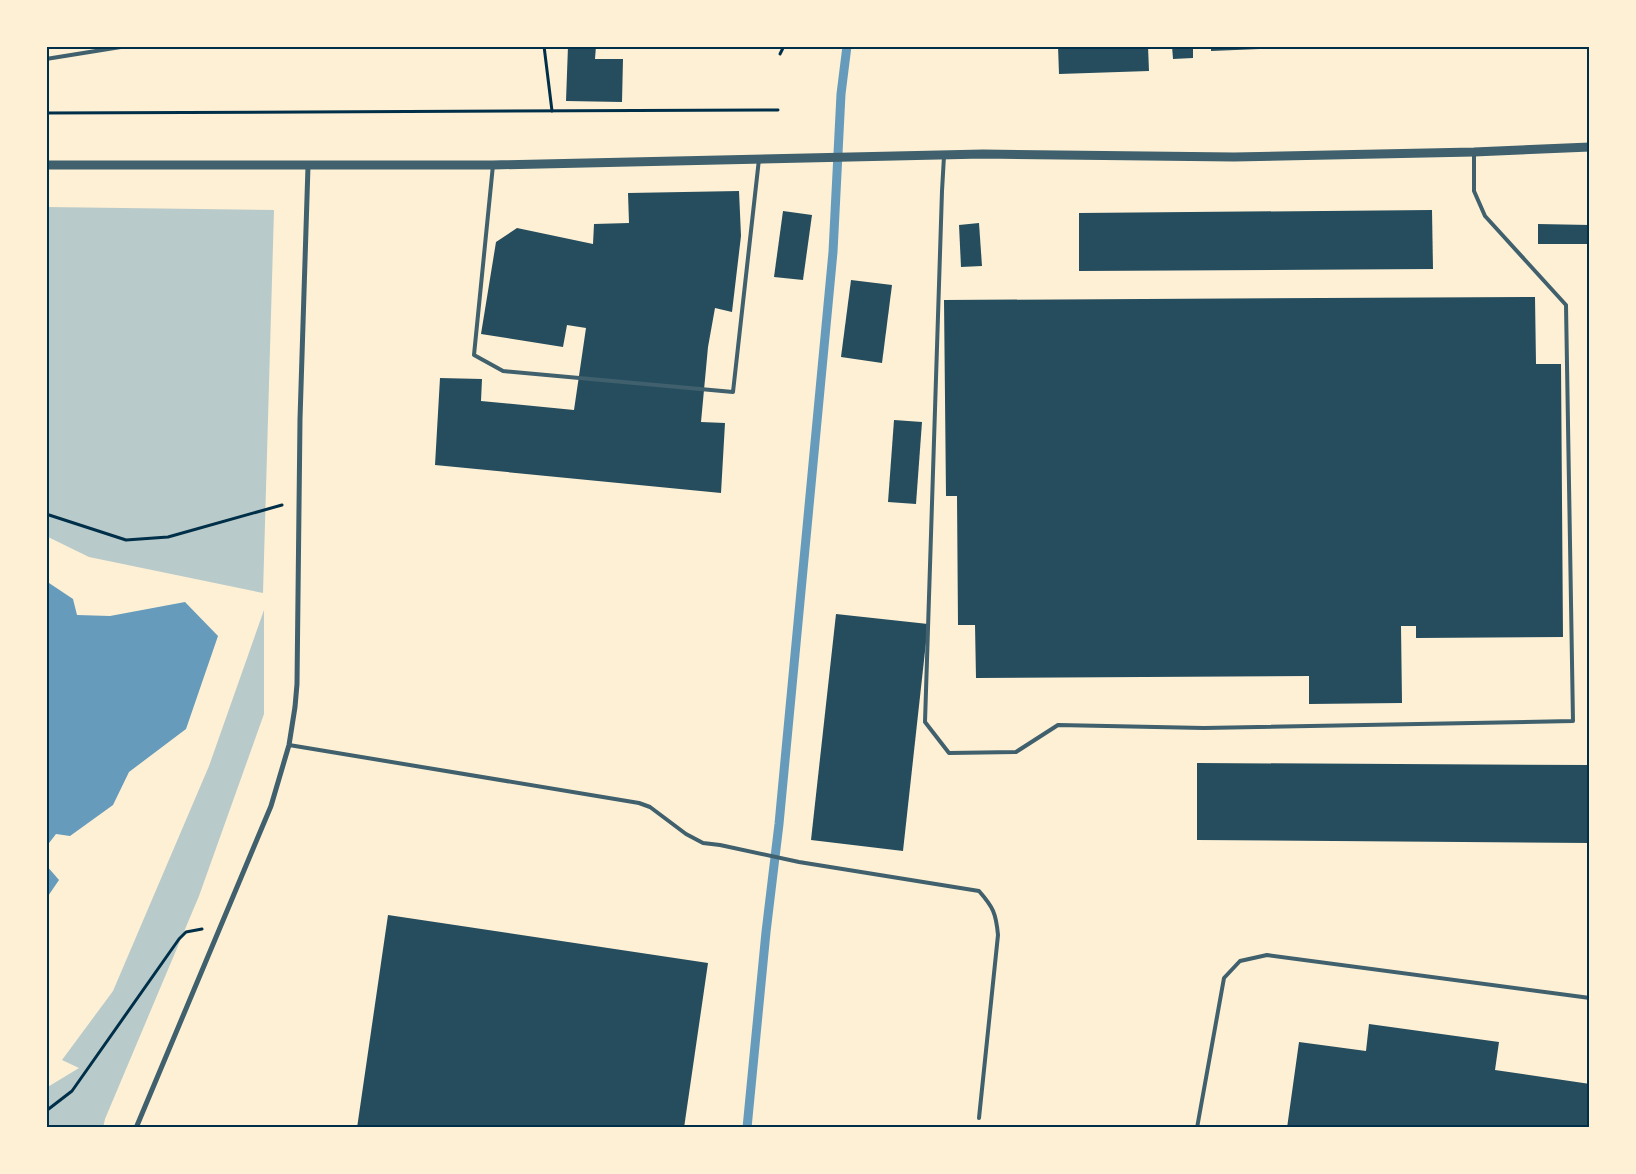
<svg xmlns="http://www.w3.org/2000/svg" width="1636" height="1174" font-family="'Noto Sans',sans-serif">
<rect width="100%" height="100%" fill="#fdf0d5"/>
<!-- green -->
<g fill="#b9caca">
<path d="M46,207L274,210L263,593L89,557L46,536Z"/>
<path d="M264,610V714L199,896L105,1119L103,1128H46V1088L79,1068L62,1060L113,991L209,766Z"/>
</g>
<!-- water -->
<g fill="#669bbc">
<path d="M46,581L73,599L77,615L110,616L185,602L218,636L186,729L129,772L113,805L70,836L56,834L46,847Z"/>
<path d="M46,865L59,880L46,899Z"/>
</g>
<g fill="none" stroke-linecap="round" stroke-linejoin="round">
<!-- stream -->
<path stroke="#669bbc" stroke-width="9" d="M747,1128L766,932L779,824L833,252L841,94L847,46"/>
</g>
<!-- building -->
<g fill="#264d5e">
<path d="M568,46H596L595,59H623L622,102L566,101Z"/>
<path d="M1058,46H1148L1149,71L1059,74Z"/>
<path d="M1172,46H1193V58L1173,59Z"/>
<path d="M1211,46H1287L1288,48L1211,51Z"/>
<path d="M739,191L741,236L732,312L715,308L708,347L701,422L725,423L721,493L435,465L440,378L482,379L481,401L574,410L586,328L567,325L563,347L481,334L496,242L517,228L593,244L594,224L629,223L628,193Z"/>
<path d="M1432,210L1433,269L1079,271V213Z"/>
<path d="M783,211L812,215L803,280L774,277Z"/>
<path d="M979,223L982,266L961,267L959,225Z"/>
<path d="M1538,224L1590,225V244H1538Z"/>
<path d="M851,280L892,285L882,363L841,357Z"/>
<path d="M1535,297L1536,364H1561L1563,637L1416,638V626H1401L1402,703L1309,704V676L976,678L975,625H958L957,496H946L944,300Z"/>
<path d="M894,420L922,422L916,504L888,502Z"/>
<path d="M836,614L928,624L903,851L811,840Z"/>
<path d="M1197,763L1590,765V843L1197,840Z"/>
<path d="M388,915L708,963L684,1128H357Z"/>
<path d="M1369,1024L1499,1042L1495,1070L1590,1084V1128H1287L1299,1042L1366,1051Z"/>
</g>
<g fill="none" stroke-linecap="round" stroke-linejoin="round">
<!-- path -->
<g stroke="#003049" stroke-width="3">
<path d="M544,46L552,111"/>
<path d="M780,54L784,46"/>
<path d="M46,113L778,110"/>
<path d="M46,514L126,540L168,537L282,505"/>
<path d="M46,1111L72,1091L179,939L186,932L202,929"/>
</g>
<!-- service -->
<g stroke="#3f606c" stroke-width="4">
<path d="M46,59L127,46"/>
<path d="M944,156L942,191L925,722L949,753L1016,752L1058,725L1204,728L1573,721L1566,305L1485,216L1474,191V152"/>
<path d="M493,165L474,355L503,371L733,392L759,159"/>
<path d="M289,745L639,803L650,807L686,834L703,843L720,845L799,862L979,891C993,907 996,913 998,935L979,1118"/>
<path d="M1197,1128L1224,978L1240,961L1267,955L1590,998"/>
</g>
<!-- minor -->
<path stroke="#3f606c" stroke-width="5" d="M136,1128L271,806L289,745L295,707L297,684L300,419L308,166"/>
<!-- tertiary -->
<path stroke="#3f606c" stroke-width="9" d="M46,165H493L983,154L1234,157L1474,152L1590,147"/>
</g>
<!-- border -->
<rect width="1636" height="1174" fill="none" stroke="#fdf0d5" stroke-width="95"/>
<rect x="48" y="48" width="1540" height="1078" fill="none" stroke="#003049" stroke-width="2"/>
</svg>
